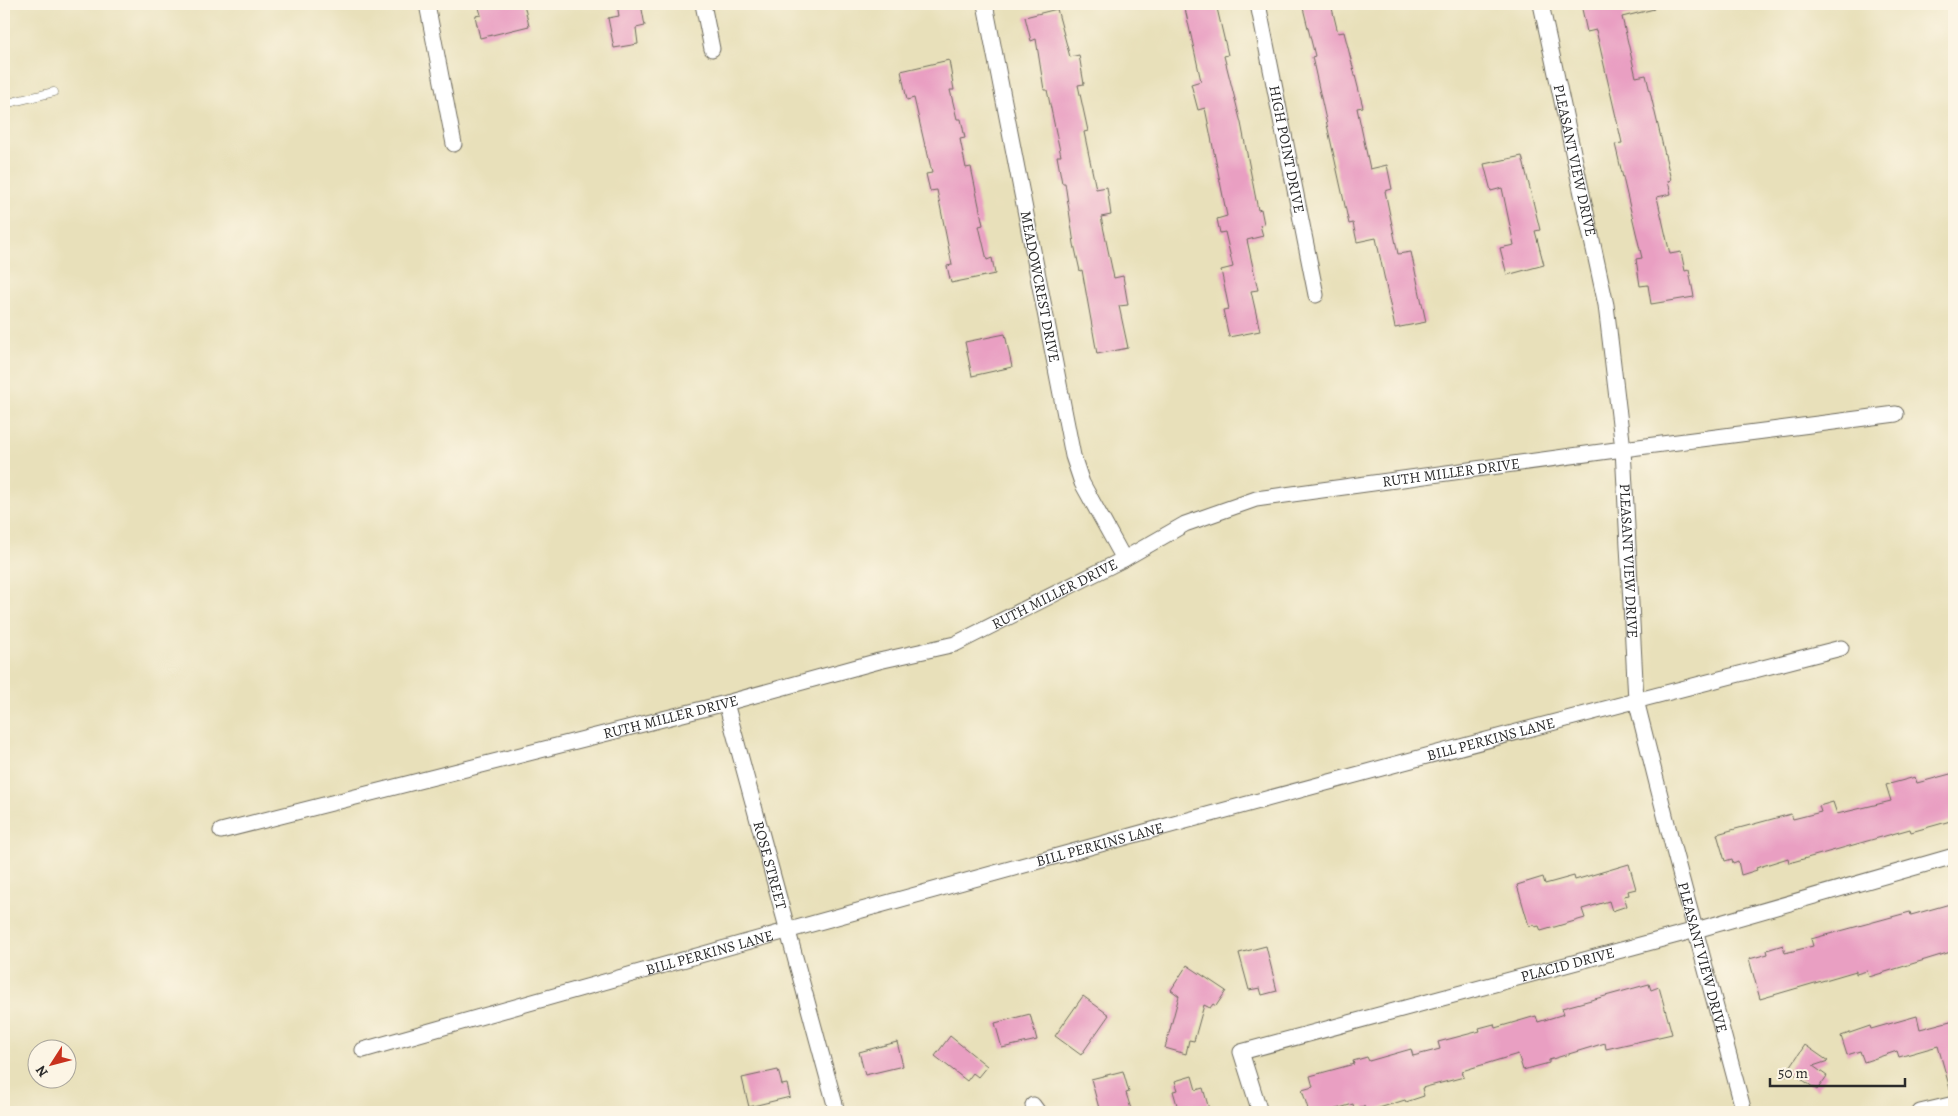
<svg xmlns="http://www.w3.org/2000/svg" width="1958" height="1116" font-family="Alegreya,serif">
<rect width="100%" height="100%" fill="#fcf5e5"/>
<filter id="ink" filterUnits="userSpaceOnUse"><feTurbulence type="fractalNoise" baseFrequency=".02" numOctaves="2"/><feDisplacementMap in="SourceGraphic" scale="10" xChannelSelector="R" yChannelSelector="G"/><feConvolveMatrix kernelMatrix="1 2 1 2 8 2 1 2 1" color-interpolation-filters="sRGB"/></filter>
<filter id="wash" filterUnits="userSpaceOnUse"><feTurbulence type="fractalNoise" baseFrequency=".0096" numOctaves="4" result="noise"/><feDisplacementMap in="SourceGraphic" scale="20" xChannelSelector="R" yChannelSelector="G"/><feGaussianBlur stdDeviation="1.12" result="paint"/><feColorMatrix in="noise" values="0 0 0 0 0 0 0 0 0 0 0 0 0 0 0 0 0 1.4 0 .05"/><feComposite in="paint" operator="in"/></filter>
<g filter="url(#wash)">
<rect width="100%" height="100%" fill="#e8e0ba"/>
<g id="blocks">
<!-- building -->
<g fill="#e99fc2">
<path d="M478,4H524L529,26L480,38L475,16L481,15Z"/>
<path d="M617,4H641L645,26L636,28L638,44L614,48L608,18L619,16Z"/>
<path d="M1184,4H1216L1228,55L1224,56L1241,123L1258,210L1261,209L1264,224L1260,225L1263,236L1247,240L1258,290L1251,291L1260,331L1229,337L1223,310L1229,309L1221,270L1233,267L1225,232L1220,233L1217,219L1227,216L1205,108L1198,110L1191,84L1201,81Z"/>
<path d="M1302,4H1331L1338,33L1344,32L1363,107L1357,108L1370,169L1387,165L1392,189L1385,191L1398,254L1411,252L1426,322L1395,328L1376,238L1357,242L1353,223L1349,224L1312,57L1315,56Z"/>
<path d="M1589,4H1653L1654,9L1622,17L1636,77L1646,75L1671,180L1668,181L1671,194L1657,197L1670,254L1681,252L1685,271L1689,270L1694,297L1651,304L1648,285L1640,286L1636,259L1642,258L1615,144L1622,143L1596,30L1587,32L1582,9L1590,7Z"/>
<path d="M1057,9L1070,57L1079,55L1084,84L1078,85L1088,131L1084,132L1096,189L1107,187L1111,215L1101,217L1114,278L1123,276L1128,305L1119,306L1128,348L1097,354L1082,270L1080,271L1074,244L1065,183H1062L1057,156H1061L1047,90H1044L1036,39L1031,41L1025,17Z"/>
<path d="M949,60L954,90H950L957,119H961L965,138L960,139L966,168L971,167L983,225L979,226L987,260L992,258L995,274L951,283L947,266L952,265L937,190L930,191L926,174L932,173L926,146H925L914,98L907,100L901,71Z"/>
<path d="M1522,156L1540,230L1535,231L1544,265L1507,275L1500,248L1514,245L1502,188L1491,191L1484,164Z"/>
<path d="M1005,334L1012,367L972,376L965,342Z"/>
<path d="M1954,773V820L1911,832L1910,829L1789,863L1788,858L1756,868L1757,870L1741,875L1738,861L1733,863L1732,859L1725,861L1717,834L1791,814L1793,819L1821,812L1819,806L1833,802L1837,814L1891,801L1886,785L1915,777L1917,783Z"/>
<path d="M1629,864L1636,889L1628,891L1629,895L1624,896L1627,906L1612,911L1609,901L1582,909L1585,918L1541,931L1539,926L1535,927L1534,925L1529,926L1517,885L1543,877L1545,884L1574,876L1575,880Z"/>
<path d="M1950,904L1954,920V951L1869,977L1867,971L1856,974V971L1760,999L1749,959L1768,954L1767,950L1783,945L1785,953L1813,946L1811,939L1910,912L1911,915Z"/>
<path d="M1266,946L1277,991L1262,995L1260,988L1249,990L1239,953Z"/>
<path d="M1187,965L1226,991L1216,1006L1213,1004L1210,1008L1204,1005L1194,1041L1189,1040L1186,1054L1165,1048L1179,996L1171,990Z"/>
<path d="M1649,984L1651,990L1659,987L1672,1034L1606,1049L1605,1043L1549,1060V1063L1523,1070L1518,1054L1462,1071L1464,1077L1422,1088L1424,1096L1406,1102L1405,1100L1366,1112L1364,1106L1354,1109L1353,1104L1326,1112H1309L1302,1090L1313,1087L1310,1076L1354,1064L1353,1061L1367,1057L1369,1061L1411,1049L1413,1056L1440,1049L1438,1042L1480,1031L1479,1028L1494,1024L1495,1028L1536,1016L1538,1022L1564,1014L1562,1008Z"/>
<path d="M1083,996L1109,1015L1081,1055L1055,1036Z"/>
<path d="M1030,1014L1037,1040L1002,1048L995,1023Z"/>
<path d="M1917,1016L1920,1029L1954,1020V1088L1950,1089L1938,1046L1899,1057L1897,1051L1864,1062L1860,1051L1847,1055L1841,1036L1870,1026L1871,1029Z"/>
<path d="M950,1036L987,1066L978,1077L973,1073L967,1081L935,1056Z"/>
<path d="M897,1042L903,1066L865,1075L859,1052Z"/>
<path d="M1805,1045L1828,1061L1813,1066L1827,1076L1817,1090L1793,1073L1784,1076Z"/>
<path d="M778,1070L782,1085L787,1084L790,1097L749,1107L742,1078Z"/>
<path d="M1123,1071L1129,1092L1126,1093L1132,1112H1100L1091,1079Z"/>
<path d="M1192,1076L1196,1090L1203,1088L1209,1109L1198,1112H1179L1173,1091L1178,1090L1175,1081Z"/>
</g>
</g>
</g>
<g filter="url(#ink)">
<use href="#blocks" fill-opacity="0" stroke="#6d6a5d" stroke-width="1"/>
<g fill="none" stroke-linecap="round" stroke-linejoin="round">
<defs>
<path id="lane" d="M4,104L54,92"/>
<g id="street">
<path d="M427,4L454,144"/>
<path d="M703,4L712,49"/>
<path id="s1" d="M985,4L1073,456L1082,483L1124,559"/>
<path id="s2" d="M1258,4L1316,295"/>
<path id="s3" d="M1541,4L1606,305L1623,449L1636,700L1673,847L1744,1112"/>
<path id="s4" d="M726,703L837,1112"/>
<path id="s5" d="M221,831L726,703L879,661L955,644L1124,559L1185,524L1256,499L1623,449L1896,414"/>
<path id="s6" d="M363,1050C854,911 1346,774 1841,648"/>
<path d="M1033,1105L1038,1112"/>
<path id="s7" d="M1260,1112L1241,1052L1696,930L1954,856"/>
<path d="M1920,1112L1954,1104"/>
</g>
</defs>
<!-- lane casing -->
<use href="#lane" stroke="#6d6a5d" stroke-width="9"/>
<!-- street casing -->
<use href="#street" stroke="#6d6a5d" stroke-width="17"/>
<!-- lane -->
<use href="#lane" stroke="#fff" stroke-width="8"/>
<!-- street -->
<use href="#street" stroke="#fff" stroke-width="15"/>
</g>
</g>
<g text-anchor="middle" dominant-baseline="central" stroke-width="5" stroke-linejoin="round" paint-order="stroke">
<!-- street labels -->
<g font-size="15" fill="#2b2b2b" stroke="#fcf5e5">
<text stroke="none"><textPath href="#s2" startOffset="148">HIGH POINT DRIVE</textPath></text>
<text stroke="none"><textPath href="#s3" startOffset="160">PLEASANT VIEW DRIVE</textPath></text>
<text stroke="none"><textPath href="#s1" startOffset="288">MEADOWCREST DRIVE</textPath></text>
<text stroke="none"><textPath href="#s5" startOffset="1289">RUTH MILLER DRIVE</textPath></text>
<text stroke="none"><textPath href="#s3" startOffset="565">PLEASANT VIEW DRIVE</textPath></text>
<text stroke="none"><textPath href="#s5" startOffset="869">RUTH MILLER DRIVE</textPath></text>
<text stroke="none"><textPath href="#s5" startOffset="464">RUTH MILLER DRIVE</textPath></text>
<text stroke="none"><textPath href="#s6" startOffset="1170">BILL PERKINS LANE</textPath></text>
<text stroke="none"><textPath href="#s6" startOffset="765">BILL PERKINS LANE</textPath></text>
<text stroke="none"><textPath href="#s4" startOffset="168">ROSE STREET</textPath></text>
<text stroke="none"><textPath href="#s6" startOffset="360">BILL PERKINS LANE</textPath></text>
<text stroke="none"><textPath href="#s3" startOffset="970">PLEASANT VIEW DRIVE</textPath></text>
<text stroke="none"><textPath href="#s7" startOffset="401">PLACID DRIVE</textPath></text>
</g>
</g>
<!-- margin -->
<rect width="1958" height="1116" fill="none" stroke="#fcf5e5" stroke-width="20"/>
<!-- north arrow -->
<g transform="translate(52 1064) rotate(234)"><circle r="24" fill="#fcf5e5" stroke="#a8a49b"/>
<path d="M0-4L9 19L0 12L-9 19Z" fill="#c8321e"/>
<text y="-8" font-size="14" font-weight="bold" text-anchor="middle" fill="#2b2b2b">N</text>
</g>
<!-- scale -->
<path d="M1770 1078v8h135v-8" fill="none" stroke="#2b2b2b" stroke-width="2.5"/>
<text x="1778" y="1078" font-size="15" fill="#2b2b2b" stroke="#fcf5e5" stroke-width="4" paint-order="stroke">50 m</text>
</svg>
